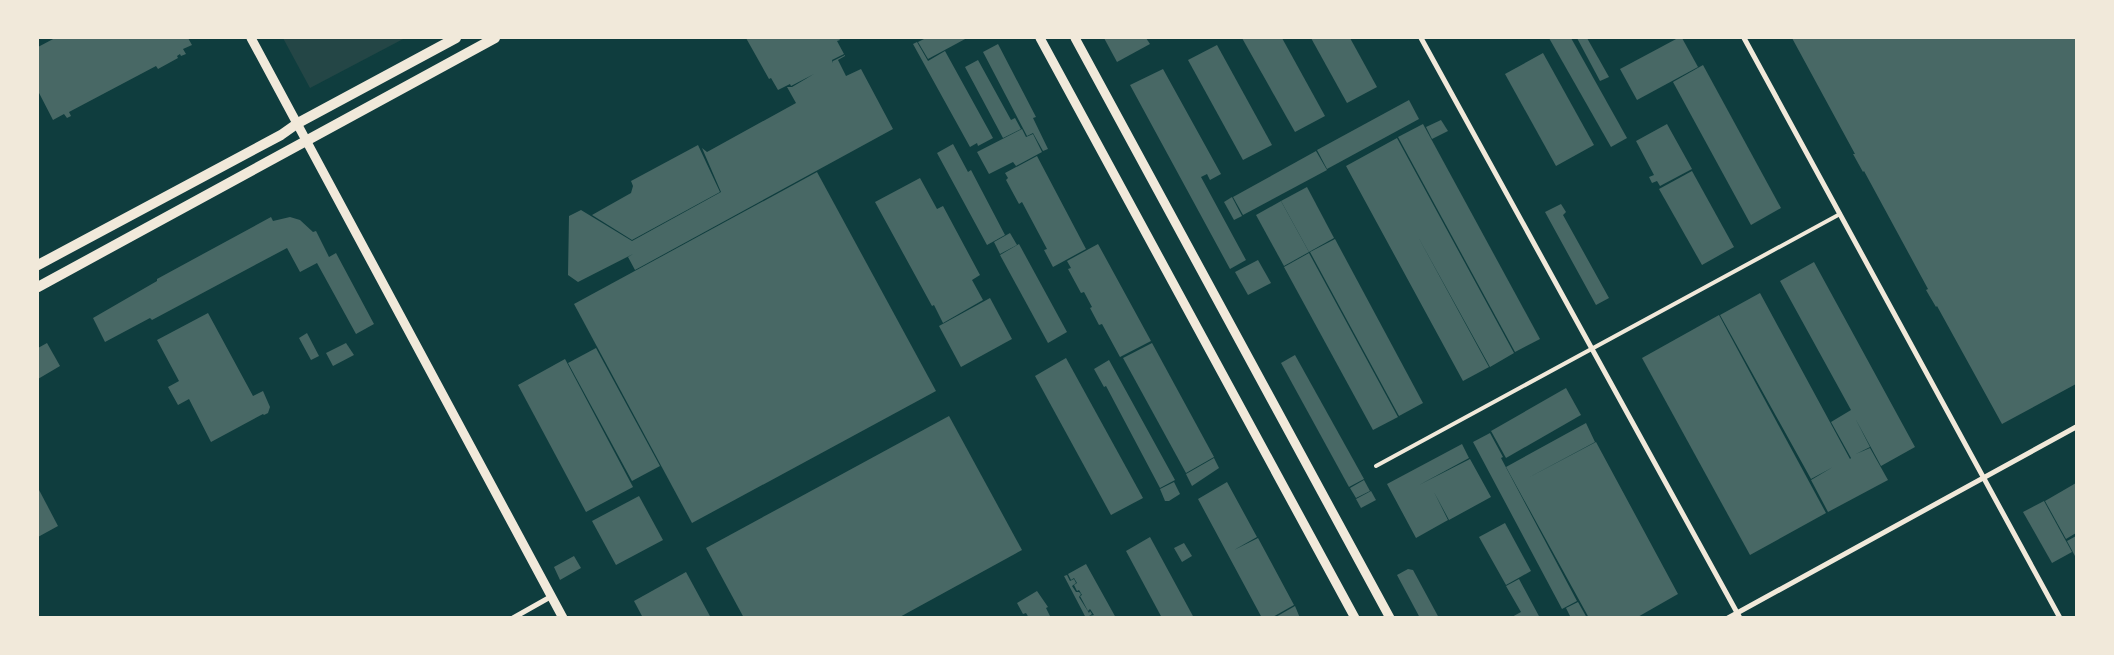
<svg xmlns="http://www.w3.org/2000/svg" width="2114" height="655" font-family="Barlow,sans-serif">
<rect width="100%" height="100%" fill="#0f3d3e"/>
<!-- green -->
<path fill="#244646" d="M283,38H405L310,88Z"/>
<!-- building -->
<g fill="#486865">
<path d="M55,38H188L192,45L183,49L186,54L181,56L180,54L177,56L178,58L158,69L156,66L69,112L71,116L67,118L64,114L53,120L38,91V47Z"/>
<path d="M746,38H839L840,40L837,41L844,54L832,60L833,63V61L845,55V56L838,60L846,76L861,69L893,129L635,270L628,257L633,254L578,282L568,275L569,216L581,210L632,241L721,192L702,148L707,152L796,103L787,87H792L814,74L791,86L790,84L778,90L771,78L769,79Z"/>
<path d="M926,38H967L928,59L918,42Z"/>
<path d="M1104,38H1146L1150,44L1117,62Z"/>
<path d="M1242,38H1282L1325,116L1295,132Z"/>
<path d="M1311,38H1350L1377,87L1347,103Z"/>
<path d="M1549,38H1571L1627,138L1611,147Z"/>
<path d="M1577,38H1587L1609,77L1600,81Z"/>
<path d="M1678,38H1682L1698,67L1637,100L1620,69Z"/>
<path d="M1792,38H2076V384L2002,424L1937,306L1936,307L1926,290L1928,289L1864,171L1863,172L1853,154H1855Z"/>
<path d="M917,42L928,61L945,51L993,138L978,146L977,143L970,147L913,44Z"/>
<path d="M998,44L1036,117L1033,118L1048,149L1043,151L1033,133L1027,136L983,52Z"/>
<path d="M1217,45L1272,145L1243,160L1188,60Z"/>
<path d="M1543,53L1594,145L1556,166L1505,74Z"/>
<path d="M978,60L1011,120L1015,118L1021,129L1003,138L965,67Z"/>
<path d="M1703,65L1781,208L1751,225L1673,82Z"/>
<path d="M1163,69L1221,174L1210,180L1207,174L1201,177L1246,260L1230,269L1130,85Z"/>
<path d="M1409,100L1419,119L1327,169L1317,150Z"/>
<path d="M1441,120L1448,131L1432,139L1426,127Z"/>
<path d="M1423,124L1540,339L1515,352L1398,137Z"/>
<path d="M1667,124L1692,169L1660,186L1657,181L1652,183L1649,177L1654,175L1636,141Z"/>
<path d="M1022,129L1026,137L1033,134L1042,152L1016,166L1013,162L989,174L977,152Z"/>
<path d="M1397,138L1514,353L1490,367L1417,235L1489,367L1463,381L1346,166Z"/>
<path d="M953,144L968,172L971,170L1005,235L987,245L937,153Z"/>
<path d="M698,145L720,192L632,240L592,215L631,193L633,186L631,181Z"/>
<path d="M1316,151L1327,170L1243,215L1233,197Z"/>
<path d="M1037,156L1086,249L1053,267L1044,250L1047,249L1022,202L1019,204L1006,180L1008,178L1005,173Z"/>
<path d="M1692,171L1734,247L1702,265L1659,189Z"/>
<path d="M817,172L936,391L692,523L574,304Z"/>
<path d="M920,178L937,209L943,206L980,275L972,280L983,300L943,323L934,305L932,306L875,202Z"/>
<path d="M1307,187L1334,238L1309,252L1281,201Z"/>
<path d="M1232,197L1242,216L1234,220L1224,202Z"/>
<path d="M1281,201L1309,252L1284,266L1256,215Z"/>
<path d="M1561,204L1566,212L1563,215L1609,298L1596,305L1545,212Z"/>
<path d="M271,217L273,221L290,217L300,220L313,232L316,231L329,257L336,253L374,324L356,334L317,263L300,272L287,248L152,320L150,318L105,342L93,318L157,281V279Z"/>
<path d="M1010,233L1017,245L1000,254L994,242Z"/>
<path d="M1335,239L1423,403L1399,416L1310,252Z"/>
<path d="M1019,244L1067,332L1048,343L1000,255Z"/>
<path d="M1098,244L1151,341L1120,357L1102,324L1099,325L1090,308L1092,307L1084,292L1081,293L1068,269L1071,268L1067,261Z"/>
<path d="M1309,253L1398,417L1373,430L1284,267Z"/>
<path d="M1258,260L1271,283L1248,295L1235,272Z"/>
<path d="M1814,262L1915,447L1881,466L1855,418L1870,447L1856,454L1870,448L1888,480L1828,512L1811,480L1833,467L1811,479L1720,315L1760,293L1850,459L1851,458L1831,422L1851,410L1780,281Z"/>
<path d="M990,298L1012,339L961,367L939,326Z"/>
<path d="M208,313L253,396L263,391L270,407L268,413L264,415L263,414L211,442L189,399L178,405L168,387L179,381L157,340Z"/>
<path d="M1719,315L1826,513L1750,555L1642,358Z"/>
<path d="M307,333L319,356L311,360L299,338Z"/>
<path d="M47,343L60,366L38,379V348Z"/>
<path d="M346,343L354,355L333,366L326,353Z"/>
<path d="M1152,343L1214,457L1186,473L1123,358Z"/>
<path d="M596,348L660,466L632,481L568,363Z"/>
<path d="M1295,355L1364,479L1349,487L1281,363Z"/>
<path d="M1066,358L1143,498L1111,515L1035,376Z"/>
<path d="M565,359L633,487L586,512L518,385Z"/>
<path d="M1109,360L1175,480L1160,488L1106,386L1104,387L1094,369Z"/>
<path d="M1566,388L1581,415L1506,458L1491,431Z"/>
<path d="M949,416L1022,550L898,618H744L706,548Z"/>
<path d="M1586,423L1595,442L1526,479L1596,442L1678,594L1636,618H1589L1506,467Z"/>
<path d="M1490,433L1503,457L1501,458L1577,601L1562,609L1473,442Z"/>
<path d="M1462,444L1469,458L1419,485L1470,459L1491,497L1449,520L1434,492L1448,520L1416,538L1387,484Z"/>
<path d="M1214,458L1219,468L1192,486L1186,474Z"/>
<path d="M1364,480L1370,491L1356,498L1350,488Z"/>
<path d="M1174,482L1180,494L1169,501H1165L1160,489Z"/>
<path d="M1227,482L1257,537L1234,550L1258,538L1294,605L1271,618H1262L1198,499Z"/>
<path d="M2076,483V533L2066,539L2045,501Z"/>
<path d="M38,488L58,526L38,537Z"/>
<path d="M1371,491L1376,500L1361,508L1356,499Z"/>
<path d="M639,496L663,540L616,565L592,521Z"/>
<path d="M2044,501L2072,552L2052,563L2023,512Z"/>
<path d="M1505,523L1531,571L1506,585L1479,537Z"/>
<path d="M2076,536V558L2067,541Z"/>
<path d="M1150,537L1194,618H1162L1126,551Z"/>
<path d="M1184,543L1192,556L1182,562L1174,548Z"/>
<path d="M574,556L581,568L560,580L554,567Z"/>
<path d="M1086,564L1116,618H1086L1064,576L1067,575L1070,581L1074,579L1076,583L1072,586L1076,592H1079L1081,594L1079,597L1089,613L1090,611L1092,614L1089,616L1094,615L1090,609L1088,611L1080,596L1082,595L1079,590L1077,591L1074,585L1077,583L1074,578L1071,580L1068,574Z"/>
<path d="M1408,569L1413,570L1439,618H1420L1397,575Z"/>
<path d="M686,572L711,618H643L634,601Z"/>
<path d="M1519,579L1540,618H1510L1521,612L1506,586Z"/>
<path d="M1037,591L1048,607L1046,608L1051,618H1029L1026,613L1023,614L1017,603Z"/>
<path d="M1578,602L1587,618H1571L1566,608Z"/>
<path d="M1295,606L1300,618H1274Z"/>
</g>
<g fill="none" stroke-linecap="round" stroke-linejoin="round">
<!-- service -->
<path stroke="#f1e9da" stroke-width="4" d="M1376,466L1840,214"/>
<!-- minor -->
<g stroke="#f1e9da" stroke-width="5">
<path d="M1421,38L1740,618"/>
<path d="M1744,38L2060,618"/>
<path d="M513,618L552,596"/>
<path d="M1728,618L2076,427"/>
</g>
<!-- tertiary -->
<g stroke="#f1e9da" stroke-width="9">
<path d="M251,38L563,618"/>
<path d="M1040,38L1355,618"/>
<path d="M1075,38L1390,618"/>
</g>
<!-- secondary -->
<g stroke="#f1e9da" stroke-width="10">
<path d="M38,265L281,135L298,123L456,38"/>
<path d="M38,287L495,38"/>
</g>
</g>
<!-- border -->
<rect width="2114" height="655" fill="none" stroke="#f1e9da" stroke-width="78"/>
</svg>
